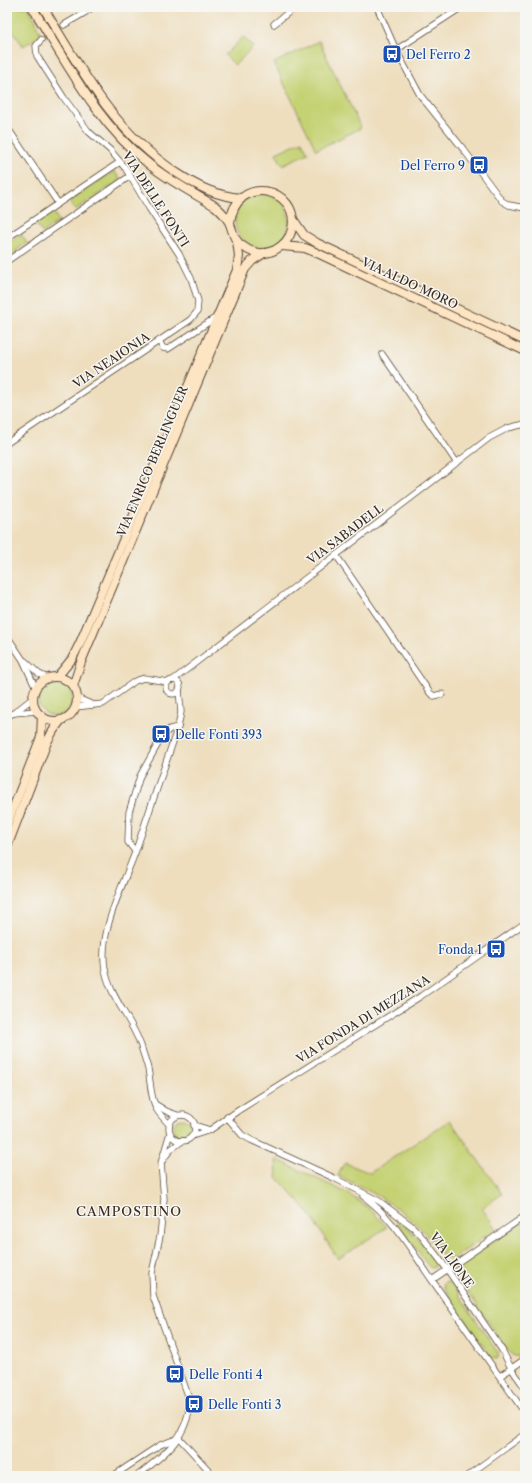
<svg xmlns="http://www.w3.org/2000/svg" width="532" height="1483" font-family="'Libre Caslon Text',serif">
<rect width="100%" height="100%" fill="#f6f6f2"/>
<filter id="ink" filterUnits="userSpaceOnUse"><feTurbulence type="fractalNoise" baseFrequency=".025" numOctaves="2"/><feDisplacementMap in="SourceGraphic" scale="8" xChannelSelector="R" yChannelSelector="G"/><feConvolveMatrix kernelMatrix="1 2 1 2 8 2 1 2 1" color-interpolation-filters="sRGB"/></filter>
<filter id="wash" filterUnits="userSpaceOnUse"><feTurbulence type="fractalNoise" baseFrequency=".012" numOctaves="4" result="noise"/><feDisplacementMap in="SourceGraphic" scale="16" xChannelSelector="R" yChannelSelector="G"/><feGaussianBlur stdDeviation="0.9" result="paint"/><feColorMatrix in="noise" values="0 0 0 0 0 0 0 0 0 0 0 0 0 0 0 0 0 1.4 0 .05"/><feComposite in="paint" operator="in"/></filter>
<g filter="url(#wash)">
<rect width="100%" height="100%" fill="#eedebe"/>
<!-- green -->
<g fill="#c5d273" stroke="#807e48">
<path d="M7,7H28L36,21V24L41,34L40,36L23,46L7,22Z"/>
<path d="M243,37L253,47L235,65L225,55Z"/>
<path d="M319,41L361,128L316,150L274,63Z"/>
<path d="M302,141L308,153L282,165L276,153Z"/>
<path d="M114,171L121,180L75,210L69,201Z"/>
<circle cx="262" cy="221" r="27"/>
<path d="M53,212L59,221L42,233L36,224Z"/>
<path d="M21,234L27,243L7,257V243Z"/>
<circle cx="55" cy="699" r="17"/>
<circle cx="182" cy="1128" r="9"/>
<path d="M450,1120L502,1194L482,1208L496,1229L454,1258L450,1259C439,1256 432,1241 425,1233C400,1206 370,1190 338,1176L343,1165L345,1163L370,1173Z"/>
<path d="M276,1159L347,1193L369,1208L387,1227L338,1259L308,1212L277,1177Z"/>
<path d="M395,1219C409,1225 426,1249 436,1262L435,1267L431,1268L429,1267Z"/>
<path d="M525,1220V1353C519,1357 514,1358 509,1352L461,1282C454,1270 459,1271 463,1262Z"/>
<path d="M446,1281L451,1283L498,1353L499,1356L497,1359L491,1358L444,1288L443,1284Z"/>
</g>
</g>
<g filter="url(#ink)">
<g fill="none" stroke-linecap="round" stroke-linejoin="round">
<!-- street-tunnel -->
<path stroke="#caba9e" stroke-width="5.5" stroke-dasharray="5.5 3" stroke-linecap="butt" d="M41,40L64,25"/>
<defs>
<g id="street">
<path d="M377,7L396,50L420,95L464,150L502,201L509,205L525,208"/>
<path d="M274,24L290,11L288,7"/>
<path d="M64,25L86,12L93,7"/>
<path d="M396,50L462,7"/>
<path d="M7,127L58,203"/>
<path d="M7,238L120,162"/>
<path d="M7,261L130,176"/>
<path d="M159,341L163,348L168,349L218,316"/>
<path d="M382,354L457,463"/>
<path d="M7,443L190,320L197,312L198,301L191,278L179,254L149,208L126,169L110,150L89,132L64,98L37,56L36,46L41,40"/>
<path d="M336,555L430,693L434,696L442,694"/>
<path d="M7,636L23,660L36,689"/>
<path d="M25,661L39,674L47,678"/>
<path d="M173,680L489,438L508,428L525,424"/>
<circle cx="173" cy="687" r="7"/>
<path d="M77,698L93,705"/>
<path d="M75,707L103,704L135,681L144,678L168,682"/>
<path d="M14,713L37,711"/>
<path d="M7,716L14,713L33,698"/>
<path d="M135,851L128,842L129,812L140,776L163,735L170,729L178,727"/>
<path d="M155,1104L166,1111L177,1115"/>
<circle cx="182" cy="1128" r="13"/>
<path d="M227,1117L242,1135L251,1140L334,1178L379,1201L413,1227L423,1238L447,1269L502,1350L511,1368L525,1388"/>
<path d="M169,1124C165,1120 160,1115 157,1110C150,1098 151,1083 148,1069C146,1061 143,1053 141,1046C132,1019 110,998 105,969C98,932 123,886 136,850C150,809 164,768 178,727L181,712L179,690"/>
<path d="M194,1125L210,1130"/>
<path d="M192,1136L210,1130L239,1110L421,996L525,923"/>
<path d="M163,1160L170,1150L182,1141"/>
<path d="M363,1196C394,1218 412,1252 434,1283C464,1326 495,1370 525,1413"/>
<path d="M432,1280L525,1216"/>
<path d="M500,1376L525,1359"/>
<path d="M113,1476L160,1445L179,1438L214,1476"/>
<path d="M137,1476C164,1455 188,1438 190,1401L153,1296L152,1273L160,1236L164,1199L161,1163L170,1133"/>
<path d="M467,1476L525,1434"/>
</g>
<g id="secondary">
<path d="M32,7C67,63 97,124 150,165C170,181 193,193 215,206C220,210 225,215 229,222C234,232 232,240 244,247C253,254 265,255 275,250C284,245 290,238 292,229C301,188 236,172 230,223"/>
<path d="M43,7C82,71 113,131 177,173C198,187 217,196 241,198"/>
<path d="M293,219L304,235L317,243L525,341"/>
<path d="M282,246L305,248L315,252L525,351"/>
<path d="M57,677L72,659L80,643L237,270L239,256L237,241"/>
<circle cx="55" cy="699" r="22"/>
<path d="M73,686L81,662L245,269L252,261L264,253"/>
<path d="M7,824L41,737L42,716"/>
<path d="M7,847L47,742L53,731L61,720"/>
</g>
</defs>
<!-- street casing -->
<use href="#street" stroke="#564536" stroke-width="7"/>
<!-- secondary casing -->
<use href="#secondary" stroke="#564536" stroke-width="10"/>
<!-- street -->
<use href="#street" stroke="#fff" stroke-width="5.5"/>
<!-- secondary -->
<use href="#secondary" stroke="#fde5c4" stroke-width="8"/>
</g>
</g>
<!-- icons -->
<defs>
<symbol id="bus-square" viewBox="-11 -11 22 22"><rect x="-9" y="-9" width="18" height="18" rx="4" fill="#1a4fb4" stroke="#f6f6f2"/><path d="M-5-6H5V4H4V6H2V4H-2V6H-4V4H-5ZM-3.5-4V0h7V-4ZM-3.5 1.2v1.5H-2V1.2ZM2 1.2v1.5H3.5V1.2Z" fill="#fff"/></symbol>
</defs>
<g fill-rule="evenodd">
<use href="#bus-square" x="381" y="43" width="22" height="22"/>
<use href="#bus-square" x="468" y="154" width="22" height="22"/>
<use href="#bus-square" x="150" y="723" width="22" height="22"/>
<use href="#bus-square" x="485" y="938" width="22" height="22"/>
<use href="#bus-square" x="164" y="1363" width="22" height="22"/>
<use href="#bus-square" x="183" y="1393" width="22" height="22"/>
</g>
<g text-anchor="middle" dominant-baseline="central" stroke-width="3" stroke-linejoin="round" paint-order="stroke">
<!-- transit labels -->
<g font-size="12" fill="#164399" stroke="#f6f6f2" text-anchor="start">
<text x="406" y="54">Del Ferro 2</text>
<text x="465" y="165" text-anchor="end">Del Ferro 9</text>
<text x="175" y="734">Delle Fonti 393</text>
<text x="482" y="949" text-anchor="end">Fonda 1</text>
<text x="189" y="1374">Delle Fonti 4</text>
<text x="208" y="1404">Delle Fonti 3</text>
</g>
<!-- street labels -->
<g font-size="12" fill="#3b2a1e" stroke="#f6f6f2">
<text transform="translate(156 199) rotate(57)">VIA DELLE FONTI</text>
<text transform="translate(410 283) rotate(25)">VIA ALDO MORO</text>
<text transform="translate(111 360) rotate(-34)">VIA NEAIONIA</text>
<text transform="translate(152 461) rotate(-67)">VIA ENRICO BERLINGUER</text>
<text transform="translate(345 534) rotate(-37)">VIA SABADELL</text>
<text transform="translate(363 1019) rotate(-32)">VIA FONDA DI MEZZANA</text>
<text transform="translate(452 1260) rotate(54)">VIA LIONE</text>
</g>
<!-- neighbourhood labels -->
<g font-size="13" letter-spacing="1" fill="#3b2a1e" stroke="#f6f6f2">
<text x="129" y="1211">CAMPOSTINO</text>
</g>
</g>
<!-- margin -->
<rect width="532" height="1483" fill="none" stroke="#f6f6f2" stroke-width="24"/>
</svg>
